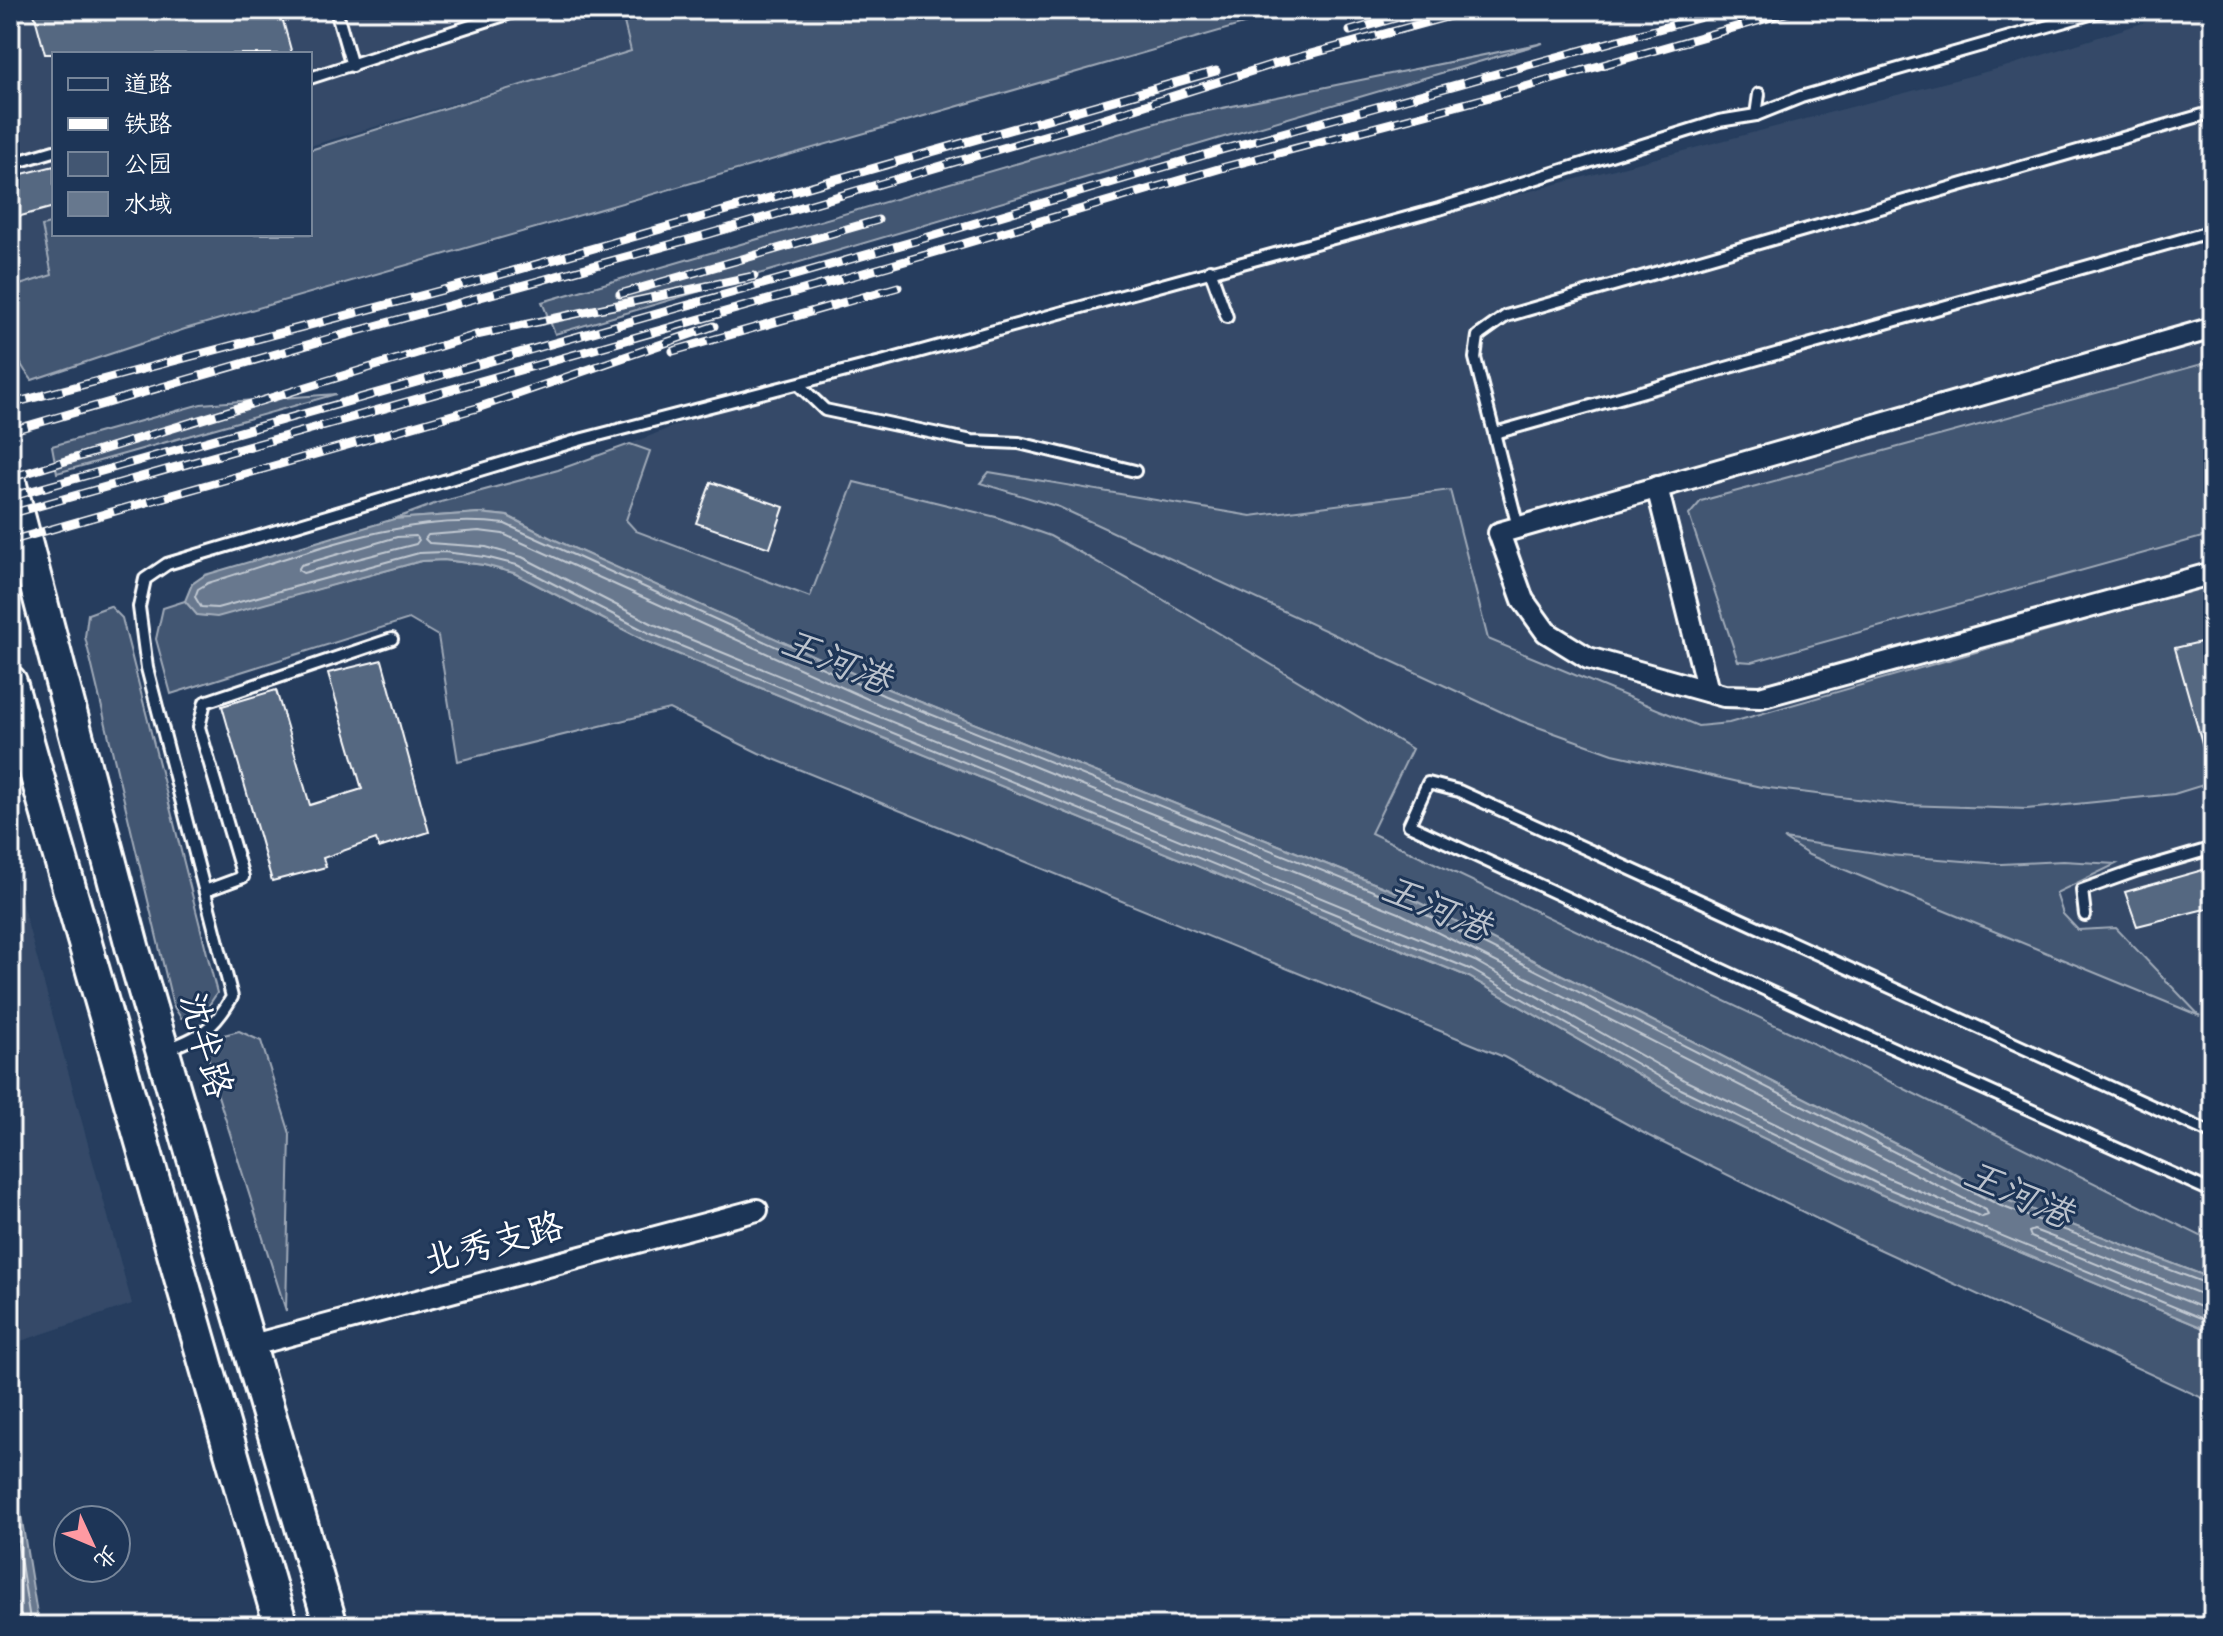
<svg xmlns="http://www.w3.org/2000/svg" width="2223" height="1636" font-family="'Indie Flower','LXGW WenKai TC',sans-serif">
<rect width="100%" height="100%" fill="#263d5e"/>
<filter id="ink" filterUnits="userSpaceOnUse"><feTurbulence type="fractalNoise" baseFrequency=".0125" numOctaves="2"/><feDisplacementMap in="SourceGraphic" scale="16" xChannelSelector="R" yChannelSelector="G"/><feConvolveMatrix kernelMatrix="1 2 1 2 8 2 1 2 1" color-interpolation-filters="sRGB"/></filter>
<g filter="url(#ink)">
<!-- built -->
<g fill="#344a68">
<path d="M10,10H619L632,51L310,146V54H54V223L42,227L52,275L10,288Z"/>
<path d="M2183,10H2213V1242L1798,1036L1370,833L1411,748L811,597L636,531L626,521L650,452L630,444L798,376L1014,326L2008,66Z"/>
<path d="M10,860L132,1304L12,1344L10,1336Z"/>
</g>
<!-- green -->
<g fill="#425672" stroke="#a0aab8" stroke-width="2">
<path d="M621,10H1292L185,329L32,380C7,351 10,325 10,288L52,275L42,226L54,223V234H310V150L631,51Z"/>
<path d="M1543,43L555,334L542,302L1173,118Z"/>
<path d="M2213,361V534L1752,662L1738,661L1689,515L1701,501Z"/>
<path d="M336,394L57,473L52,446L201,404Z"/>
<path d="M630,444L650,451L626,520L636,531L810,597L854,482L996,517L1050,536L1137,584L1412,749L1371,833L1798,1036L2213,1242V1279L2004,1199L1406,896L888,689L550,538L508,516L479,513L394,519L437,503L558,470Z"/>
<path d="M989,472L1251,516L1450,490L1488,639L1698,726L1729,723L2213,584V782L2174,794L2027,809L1904,805L1761,787L1613,754L1521,721L1059,507L980,483Z"/>
<path d="M444,560L484,565L514,573L646,641L1469,977L1678,1097L1880,1194L2213,1332V1403L1866,1243L1649,1136L1504,1057L759,753L669,709L458,761L438,636L409,619L171,694L156,639L163,608L185,601L198,615L217,616L421,561Z"/>
<path d="M110,606L122,618L217,993L203,1014L181,1018L173,1005L85,637L88,614Z"/>
<path d="M1784,839L1889,855L2001,864L2063,861L2116,864L2056,893L2063,914L2078,930L2116,928L2200,1016L1809,855Z"/>
<path d="M239,1031L261,1041L290,1134L286,1311L215,1086L207,1051L220,1036Z"/>
</g>
<!-- water -->
<g fill="#67788e" stroke="#a4aebb" stroke-width="2">
<path d="M479,513L507,516L551,538L888,689L1406,896L2004,1199L2213,1279V1332L1880,1194L1678,1097L1469,977L646,641L514,573L484,565L444,560L421,561L217,617L197,615L185,601L192,584L205,575L394,519Z"/>
<path d="M10,1448L11,1453L39,1626H10Z"/>
</g>
<g fill="none" stroke-linecap="round" stroke-linejoin="round">
<!-- shore -->
<g stroke="#c2c9d2" stroke-width="2">
<path d="M479,531L503,534L881,705L1399,913L1986,1210L1988,1215L1982,1217L1888,1178L1686,1081L1475,961L653,624L522,557L486,547L429,543L425,539L428,535Z"/>
<path d="M416,536L419,540L416,544L303,573L298,570L301,565L397,537Z"/>
<path d="M2213,1286L2001,1206L1403,903L885,696L505,524C406,511 303,554 208,583L198,589L195,597L201,607L217,608L419,553L444,552L485,557L517,565L649,633L1472,970L1681,1089L1884,1187L2213,1323"/>
<path d="M2213,1296L2204,1295L2034,1230L2029,1232L2031,1237L2213,1312"/>
<path d="M10,1495L31,1626"/>
</g>
</g>
<!-- building -->
<g fill="#556781" stroke="#fff" stroke-width="2">
<path d="M33,10H280L292,54H45Z"/>
<path d="M54,166V207L10,219V177Z"/>
<path d="M711,482L784,507L770,548L696,523Z"/>
<path d="M2213,639V662L2205,664L2213,690V763L2208,764L2175,648Z"/>
<path d="M382,660L429,832L379,848L376,839L323,858L326,867L272,881L222,706L276,690L310,805L362,789L328,673Z"/>
<path d="M2213,867V907L2137,926L2125,892Z"/>
</g>
<g fill="none" stroke-linecap="round" stroke-linejoin="round">
<defs>
<g id="lane">
<path d="M336,10L352,66"/>
<path d="M310,78L520,10"/>
<path d="M1756,115L1759,94"/>
<path d="M10,164L54,151"/>
<path d="M1210,270L1227,317"/>
<path d="M798,384L825,410L972,441L1019,443L1135,471"/>
<path d="M1495,433L2213,231"/>
<path d="M1518,527L1475,358L1478,336L1506,316L2213,112"/>
<path d="M205,891L243,877L199,727L205,702L392,639"/>
<path d="M2085,915L2082,890L2138,870L2213,848"/>
<path d="M165,1050C200,1037 213,1030 232,997L147,668L139,607L145,579L167,564L583,439L885,361L1439,209L1719,121L1756,115L1801,97L2104,10"/>
<path d="M2213,1134L1459,791L1428,783L1409,825L1824,1017L2213,1192"/>
</g>
<g id="street">
<path d="M2213,328L1499,533L1523,600L1546,632L1588,658L1724,696L1760,697L2213,573"/>
<path d="M1657,487L1708,691"/>
<path d="M249,1346L757,1210"/>
</g>
<g id="primary">
<path d="M10,485L133,950L331,1626"/>
<path d="M10,682L281,1626"/>
</g>
</defs>
<!-- lane casing -->
<use href="#lane" stroke="#fff" stroke-width="16"/>
<!-- street casing -->
<use href="#street" stroke="#fff" stroke-width="26"/>
<!-- primary casing -->
<use href="#primary" stroke="#fff" stroke-width="38"/>
<!-- lane -->
<use href="#lane" stroke="#1d3557" stroke-width="10"/>
<!-- street -->
<use href="#street" stroke="#1d3557" stroke-width="20"/>
<!-- primary -->
<use href="#primary" stroke="#1d3557" stroke-width="32"/>
<defs>
<g id="rail">
<path d="M1350,31L1423,10"/>
<path d="M620,294L878,220"/>
<path d="M673,351L898,287"/>
<path d="M10,404L492,277L1216,71"/>
<path d="M10,431L328,339L709,234L1095,121L1274,64L1472,10"/>
<path d="M10,478L476,335L754,276"/>
<path d="M10,497L915,241L1221,150L1727,10"/>
<path d="M10,514L888,266L1225,167L1490,97L1796,10"/>
<path d="M10,541L477,408L714,326"/>
</g>
</defs>
<!-- rail casing -->
<use href="#rail" stroke="#fff" stroke-width="9"/>
<!-- rail -->
<use href="#rail" stroke="#1d3557" stroke-width="6" stroke-dasharray="18" stroke-linecap="butt"/>
</g>
</g>
<g text-anchor="middle" dominant-baseline="central" stroke-width="6" stroke-linejoin="round" paint-order="stroke">
<!-- street labels -->
<g font-size="36" fill="#fff" stroke="#1d3557">
<text transform="translate(203 1046) rotate(74)">沈半路</text>
<text transform="translate(494 1246) rotate(-15)">北秀支路</text>
</g>
<!-- water labels -->
<g font-size="38" font-style="italic" fill="#bbc2cc" stroke="#1d3557">
<text transform="translate(835 664) rotate(22)">王河港</text>
<text transform="translate(1435 911) rotate(23)">王河港</text>
<text transform="translate(2017 1197) rotate(24)">王河港</text>
</g>
</g>
<!-- margin -->
<rect width="2223" height="1636" fill="none" stroke="#1d3557" stroke-width="40"/>
<rect x="20" y="20" width="2183" height="1596" fill="none" stroke="#fff" stroke-width="3" filter="url(#ink)"/>
<!-- legend -->
<rect x="52" y="52" width="260" height="184" fill="#1d3557" stroke="#77869a" stroke-width="2"/>
<rect x="68" y="78" width="40" height="12" fill="#1d3557" stroke="#77869a" stroke-width="2"/>
<text x="124" y="92" font-size="24" fill="#ffffff">道路</text>
<rect x="68" y="118" width="40" height="12" fill="#ffffff" stroke="#77869a" stroke-width="2"/>
<text x="124" y="132" font-size="24" fill="#ffffff">铁路</text>
<rect x="68" y="152" width="40" height="24" fill="#425672" stroke="#77869a" stroke-width="2"/>
<text x="124" y="172" font-size="24" fill="#ffffff">公园</text>
<rect x="68" y="192" width="40" height="24" fill="#67788e" stroke="#77869a" stroke-width="2"/>
<text x="124" y="212" font-size="24" fill="#ffffff">水域</text>
<!-- north arrow -->
<g transform="translate(92 1544) rotate(134)"><circle r="38" fill="#1d3557" stroke="#77869a" stroke-width="2"/>
<path d="M0-6L14 30L0 20L-14 30Z" fill="#ff9aa2"/>
<text y="-12" font-size="22" font-weight="bold" text-anchor="middle" fill="#ffffff">北</text>
</g>
</svg>
